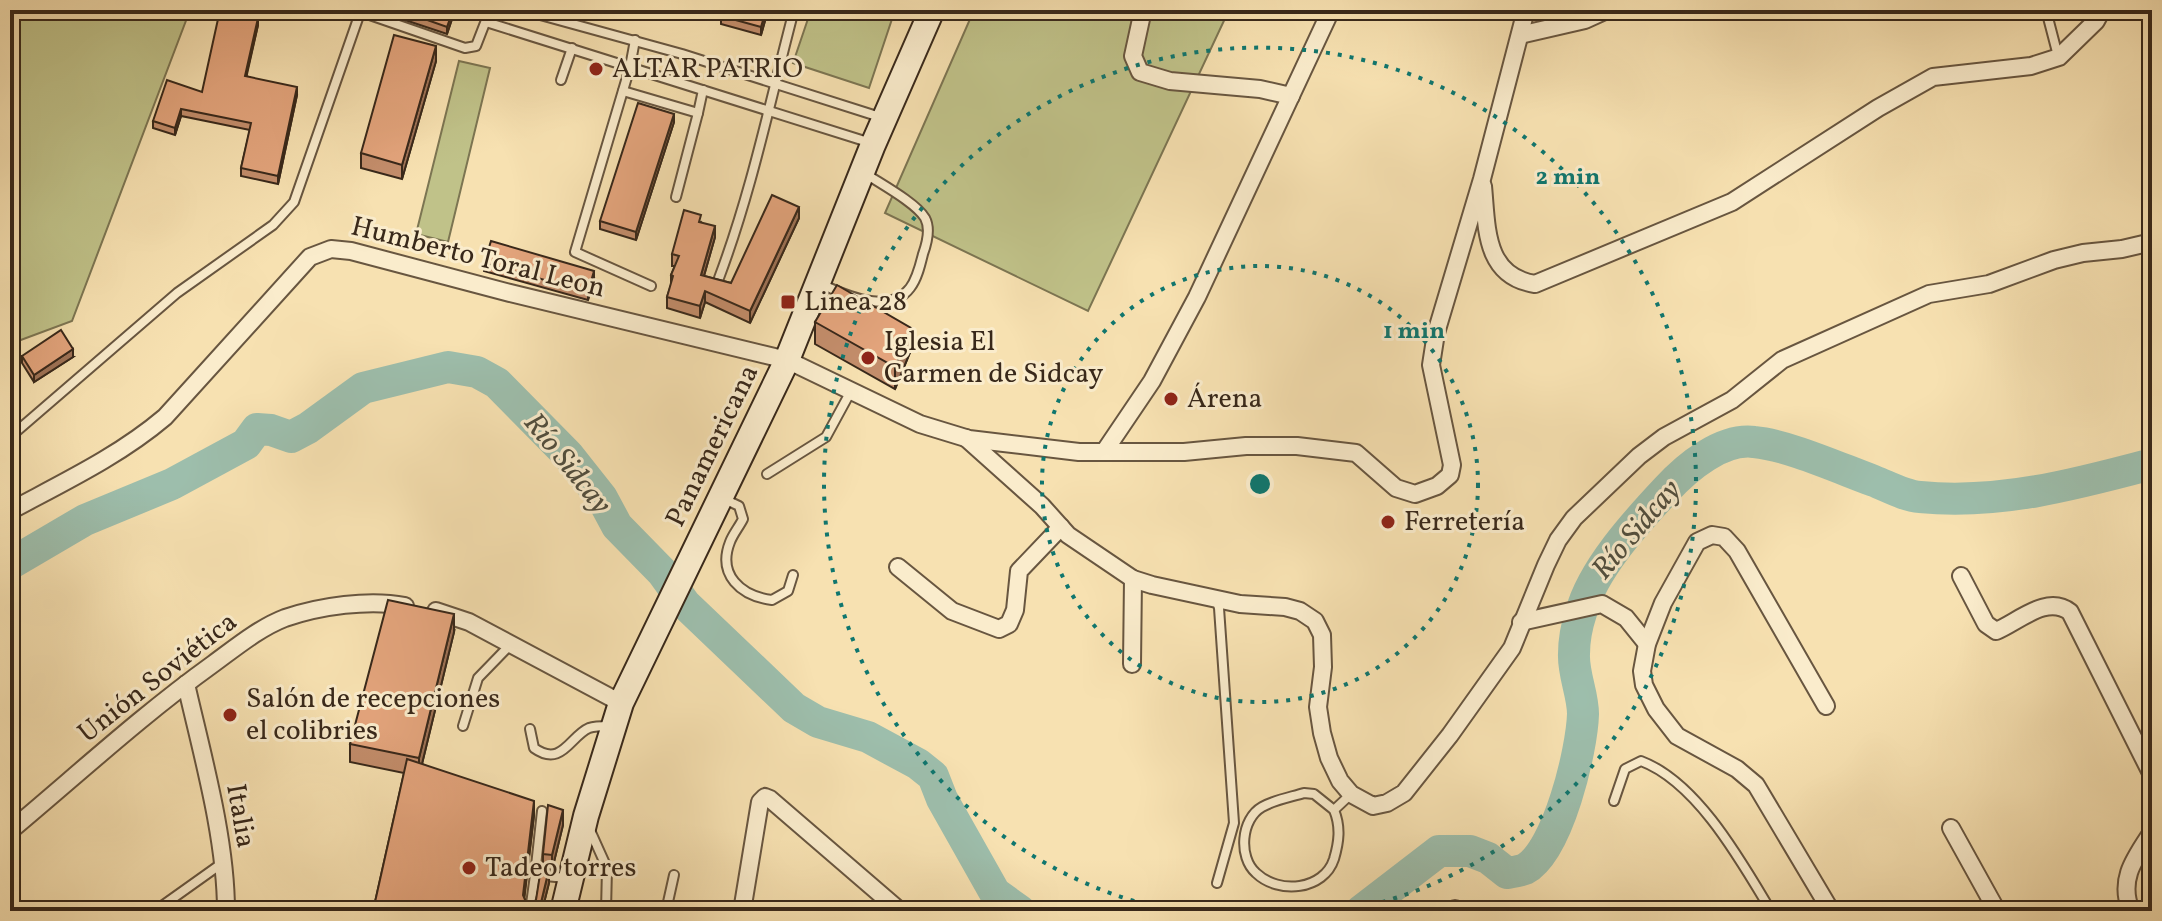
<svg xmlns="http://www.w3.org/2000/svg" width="2162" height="921" font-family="Vollkorn,serif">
<rect width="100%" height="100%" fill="#f7e1b1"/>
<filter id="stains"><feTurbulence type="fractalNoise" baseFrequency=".0025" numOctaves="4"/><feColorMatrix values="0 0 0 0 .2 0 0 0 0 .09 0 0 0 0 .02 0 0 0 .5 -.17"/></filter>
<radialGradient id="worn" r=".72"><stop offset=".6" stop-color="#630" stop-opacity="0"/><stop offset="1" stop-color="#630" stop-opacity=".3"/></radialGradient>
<!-- green -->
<g fill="#c0c289" stroke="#7c7552" stroke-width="2">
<path d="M10,10H190L72,321L10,344Z"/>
<path d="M811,10H895L869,88L793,63Z"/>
<path d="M974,10H1229L1088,311L885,213Z"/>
<path d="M459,61L490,68L448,242L416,234Z"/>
</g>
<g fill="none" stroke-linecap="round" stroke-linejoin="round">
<!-- river -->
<g stroke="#9dbeac" stroke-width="32">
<path d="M10,564L85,520L172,484L246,444L257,429L271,430L291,437L308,428L363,388L448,367L477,372L497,383L568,455L602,498L617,526L662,572L685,604L794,708L818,722L868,737L918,764L933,776L942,799L995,893L1020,911"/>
<path d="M1361,911L1439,851H1470L1488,858L1507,873C1512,872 1520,871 1525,869C1558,851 1582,750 1583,714C1583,694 1573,674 1574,654C1574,641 1577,625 1581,613C1592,570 1636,522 1666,490C1687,467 1722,438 1754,442C1788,445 1841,469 1874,481C1889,487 1905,496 1920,497C1999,505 2077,484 2152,464"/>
</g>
<defs>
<g id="service">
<path d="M522,10L682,54L880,117"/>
<path d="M2046,10L2058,56"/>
<path d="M361,12L465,48L476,46L490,10"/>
<path d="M486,22L871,143"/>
<path d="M635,40L630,67L575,252L651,286"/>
<path d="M561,80L572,48"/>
<path d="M623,91L698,113L703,90"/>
<path d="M676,197L698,113"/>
<path d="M719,278C752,190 770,101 794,10"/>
<path d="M819,283C842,294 889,316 910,288C917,279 920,266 923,254C927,243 931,229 925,218C916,203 881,184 866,174"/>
<path d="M10,437L177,293L273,225L294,202L361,10"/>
<path d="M767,474L826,437L851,391"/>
<path d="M722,498L739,506L743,519C739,527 733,534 730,542C717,575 741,596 772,600L788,591L793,575"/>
<path d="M1216,598L1219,608L1234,823L1217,883"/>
<path d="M463,726L478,678L511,644"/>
<path d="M530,729L534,748C562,768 570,736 589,728C595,726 603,726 609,726"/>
<path d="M1304,793L1314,794L1334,810C1341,827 1339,842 1334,859C1324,890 1279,895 1256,873C1238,857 1241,819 1262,807C1274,800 1291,797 1304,793Z"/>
<path d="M1614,801L1625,769L1641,761C1697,782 1741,861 1771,911"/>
<path d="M1334,810L1351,794"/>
<path d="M542,811L535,875L566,878"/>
<path d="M589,828L607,868L606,911"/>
<path d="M155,911L221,864"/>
<path d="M530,911L535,875"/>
<path d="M666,911L674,875"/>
</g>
<g id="minor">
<path d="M1143,10L1133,56L1140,72L1170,81L1260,89L1291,96"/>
<path d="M1520,35L1585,20L1607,10"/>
<path d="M1483,186C1487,227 1484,276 1535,284L1732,202L1878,108L1933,77L2031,66L2059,57L2096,21L2102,10"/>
<path d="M966,438L1042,506L1068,535L1133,579L1152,585L1240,604L1285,607L1300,611L1315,621L1322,635L1323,667L1318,707L1322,733L1329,758L1340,781L1351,794L1373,806L1387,803L1404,793L1450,735L1512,648L1546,565L1558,540L1574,518L1639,456L1664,437L1732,400L1782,360L1929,294L1989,284L2054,260L2083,253L2122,249L2152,242"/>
<path d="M1104,452H1184L1246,446H1297L1356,453L1396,488L1415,494L1437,486L1450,475L1452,465L1431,365L1436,333L1482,179L1526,10"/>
<path d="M10,511C64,482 119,456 165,417L310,257L331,249L351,251L510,293L787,360L920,424L969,439L1079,452H1104L1152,381L1197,297L1331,10"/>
<path d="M898,567L952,611L999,629L1009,624L1015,610L1019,571L1061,527"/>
<path d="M1961,576L1986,624L1996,631C2018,622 2047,594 2070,612L2152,775"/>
<path d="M436,611L469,622L621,703"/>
<path d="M1521,622L1602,604L1626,618L1647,644"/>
<path d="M1132,664L1133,579"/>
<path d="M186,684C202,754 226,838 226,911"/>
<path d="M1826,706L1737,551L1724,537L1712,535L1697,542L1663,603L1647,644L1642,671L1644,685L1656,709L1677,736L1737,769L1756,785L1831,911"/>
<path d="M1951,828L1997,911"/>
<path d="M10,831C77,775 142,715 213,664C235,648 259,628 285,618C320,606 369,599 405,606"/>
<path d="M742,911L760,802L765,797L770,799L900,911"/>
<path d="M1455,911V909"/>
<path d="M2131,911C2118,879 2135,858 2152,832"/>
</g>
<path id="secondary" d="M563,911L586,816L621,703L787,360L872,147L932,10"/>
</defs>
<!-- service casing -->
<use href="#service" stroke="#685640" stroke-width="12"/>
<!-- minor casing -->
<use href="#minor" stroke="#685640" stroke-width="20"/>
<!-- secondary casing -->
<use href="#secondary" stroke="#38281a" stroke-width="28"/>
<!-- service -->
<use href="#service" stroke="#faeccc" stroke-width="8"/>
<!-- minor -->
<use href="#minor" stroke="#faeccc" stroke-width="16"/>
<!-- secondary -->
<use href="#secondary" stroke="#faeccc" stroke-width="24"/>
</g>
<!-- wall -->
<g fill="#c38d6b" stroke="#38281a" stroke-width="2">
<path d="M399,10H455L447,34L399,18Z"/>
<path d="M768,10L761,35L721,24V16Z"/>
<path d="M258,25L246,76L297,95L278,184L241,176V168L250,130L181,116L175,135L153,128V121L202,92Z"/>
<path d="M436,61L402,179L361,168V153Z"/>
<path d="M674,122L636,240L600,229V221Z"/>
<path d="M799,218L750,323L705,302L700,318L667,308V297L671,285V275L675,266H672V254L701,222L715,237L704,276L731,283Z"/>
<path d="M484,263L594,278L588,300L484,271Z"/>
<path d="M815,322L911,350L895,389L815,344Z"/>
<path d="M22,356L73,357L34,382L22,363Z"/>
<path d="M454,632L422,764L534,815L524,898L526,902L532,903L536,900L543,868V854L563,825L552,870L549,869V883L542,911H373L404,773L350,762V744Z"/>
</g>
<!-- shaded-wall -->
<g fill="#9f7357" stroke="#38281a" stroke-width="2">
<path d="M453,10H455L447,34V27Z"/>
<path d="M766,10H768L761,35V27Z"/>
<path d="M258,18V25L245,83V76Z"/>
<path d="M436,46V61L402,179V165Z"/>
<path d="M297,87V95L278,184V176Z"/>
<path d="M181,109V116L175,135V128Z"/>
<path d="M674,114V122L636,240V232Z"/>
<path d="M799,207V218L750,323V311Z"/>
<path d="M715,226V237L701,286V275Z"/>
<path d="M594,271V278L588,300V292Z"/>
<path d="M705,291V302L700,318V306Z"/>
<path d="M911,328V350L895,389V367Z"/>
<path d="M73,349V357L34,382V375Z"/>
<path d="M454,614V632L419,776V758Z"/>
<path d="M534,801V815L523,910V895Z"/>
<path d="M563,810V825L552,870V855Z"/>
<path d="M549,869V883L542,911H539Z"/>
</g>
<!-- building -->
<g fill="#e3a47c" stroke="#38281a" stroke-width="2">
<path d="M220,10L258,18L245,76L297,87L278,176L241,168L251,123L181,109L175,128L153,121L167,80L202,92Z"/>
<path d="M399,10H453L447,27Z"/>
<path d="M722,10H766L761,27L721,16Z"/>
<path d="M394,35L436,46L402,165L361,153Z"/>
<path d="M638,103L674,114L636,232L600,221Z"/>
<path d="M772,195L799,207L750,311L705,291L700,306L667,297L673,276L671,275L679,256L672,254L684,210L701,215L699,222L715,226L701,275L731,283Z"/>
<path d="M491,241L594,271L588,292L484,263Z"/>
<path d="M837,285L911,328L895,367L815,322Z"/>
<path d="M61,330L73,349L34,375L22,356Z"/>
<path d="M388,600L454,614L419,758L350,744Z"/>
<path d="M407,759L534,801L523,895L526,902L532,903L536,900L541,868L549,869L539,911H373Z"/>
<path d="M548,805L563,810L552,855L543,854Z"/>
</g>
<!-- distance rings -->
<g fill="none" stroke="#0f766e" stroke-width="4" stroke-dasharray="4 8">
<circle cx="1260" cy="484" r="218"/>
<path d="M1169 910A436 436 0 1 1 1351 910"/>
</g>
<!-- markers -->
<g fill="#8f2418" stroke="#faeccc" stroke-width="3">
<circle cx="596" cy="69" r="8"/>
<rect x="780" y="294" width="16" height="16" rx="4"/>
<circle cx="868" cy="358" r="8"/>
<circle cx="1171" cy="399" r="8"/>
<circle cx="1388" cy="522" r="8"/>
<circle cx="230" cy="715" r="8"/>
<circle cx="469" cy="868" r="8"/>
</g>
<g text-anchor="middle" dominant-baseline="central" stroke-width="6" stroke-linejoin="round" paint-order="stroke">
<!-- poi labels -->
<g font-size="28" fill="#38281a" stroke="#faeccc" text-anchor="start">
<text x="612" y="69">ALTAR PATRIO</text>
<text x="804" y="302">Linea 28</text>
<text x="884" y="342">Iglesia El<tspan x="884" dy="32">Carmen de Sidcay</tspan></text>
<text x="1187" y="399">Árena</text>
<text x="1404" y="522">Ferretería</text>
<text x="246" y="699">Salón de recepciones<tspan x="246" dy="32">el colibries</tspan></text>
<text x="485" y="868">Tadeo torres</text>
</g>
<!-- street labels -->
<g font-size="28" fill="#38281a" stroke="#faeccc">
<text transform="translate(478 258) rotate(14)">Humberto Toral Leon</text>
<text transform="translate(713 446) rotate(-64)">Panamericana</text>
<text transform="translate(158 678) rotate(-38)">Unión Soviética</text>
<text transform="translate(240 816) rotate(80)">Italia</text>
</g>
<!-- water labels -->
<g font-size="30" font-style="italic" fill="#514e3e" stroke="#faeccc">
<text transform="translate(567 464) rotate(51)">Río Sidcay</text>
<text transform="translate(1637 530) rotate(-50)">Río Sidcay</text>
</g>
</g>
<circle cx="1260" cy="484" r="12" fill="#0f766e" stroke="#faeccc" stroke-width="4"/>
<g font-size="24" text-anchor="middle" font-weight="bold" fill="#0f766e" stroke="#faeccc" stroke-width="6" stroke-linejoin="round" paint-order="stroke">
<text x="1568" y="184">2 min</text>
<text x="1414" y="338">1 min</text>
</g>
<!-- margin -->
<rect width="2162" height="921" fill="none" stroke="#f7e1b1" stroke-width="40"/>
<rect x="12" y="12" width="2138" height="897" fill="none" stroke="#38281a" stroke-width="4"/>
<rect x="20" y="20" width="2122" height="881" fill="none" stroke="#38281a" stroke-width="2"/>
<rect width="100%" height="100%" filter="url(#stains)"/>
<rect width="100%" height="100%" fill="url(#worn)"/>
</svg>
